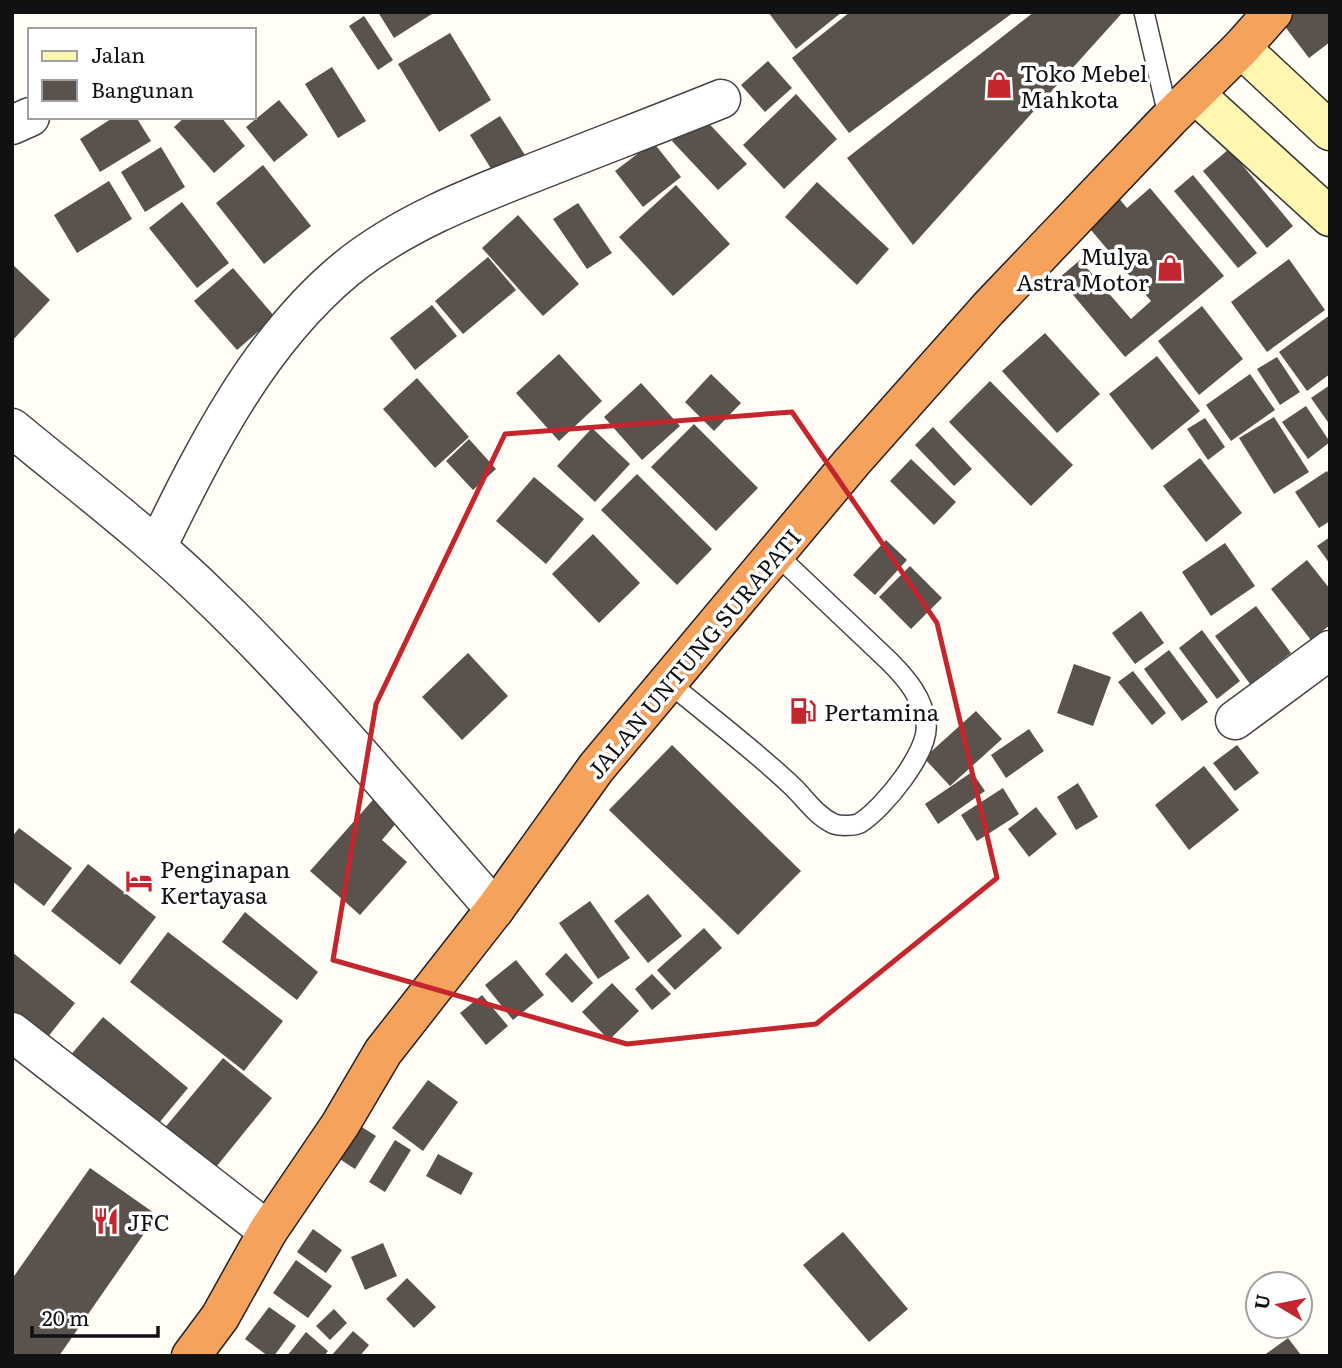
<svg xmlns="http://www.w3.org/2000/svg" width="1342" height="1368" font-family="Literata,serif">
<rect width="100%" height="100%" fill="#fffdf5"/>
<!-- building -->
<g fill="#5a524d">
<path d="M378,12H435L394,38Z"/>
<path d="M768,12H842L796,49Z"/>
<path d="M850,12H1014L849,133L792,58Z"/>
<path d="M1034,12H1123L913,245L847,158Z"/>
<path d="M1290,12H1330V42L1309,58L1280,20Z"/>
<path d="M364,16L393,60L378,70L349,26Z"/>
<path d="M450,33L491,100L439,132L398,64Z"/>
<path d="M768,61L792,88L765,112L741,85Z"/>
<path d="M332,67L366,121L338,138L305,84Z"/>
<path d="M796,94L837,139L784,189L743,145Z"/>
<path d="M279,100L308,135L274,162L246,127Z"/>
<path d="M700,114L747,164L718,190L672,141Z"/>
<path d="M500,116L525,155L495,175L470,135Z"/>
<path d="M114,117H136L151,141L100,172L80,139Z"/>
<path d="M185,117H221L245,146L214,173L174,127Z"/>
<path d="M653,142L681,177L643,207L615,171Z"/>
<path d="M161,147L185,187L145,212L121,172Z"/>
<path d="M1229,149L1293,226L1267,248L1203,171Z"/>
<path d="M263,165L311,226L264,264L216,203Z"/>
<path d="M1193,175L1257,253L1238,268L1174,191Z"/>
<path d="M109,181L132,219L77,253L54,215Z"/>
<path d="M817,182L889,249L857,285L785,217Z"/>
<path d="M676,185L730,244L673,296L619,237Z"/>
<path d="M1150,188L1224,276L1125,357L1059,278L1080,260L1131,319L1151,301L1080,217L1112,190L1127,208Z"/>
<path d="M182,202L229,263L197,288L149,228Z"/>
<path d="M578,203L612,253L587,269L553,219Z"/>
<path d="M518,215L579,284L543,316L482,248Z"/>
<path d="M488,257L516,290L463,334L435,301Z"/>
<path d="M1289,259L1325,310L1267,352L1231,302Z"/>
<path d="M12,264L50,300L12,341Z"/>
<path d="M233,268L275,317L237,350L194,301Z"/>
<path d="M432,305L457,336L415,370L390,338Z"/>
<path d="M1202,306L1243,359L1199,395L1158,341Z"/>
<path d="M1330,315V374L1307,391L1279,352Z"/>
<path d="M1045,333L1100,394L1057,433L1002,371Z"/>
<path d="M559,354L602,401L559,441L516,393Z"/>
<path d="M1157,356L1200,411L1152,450L1109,394Z"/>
<path d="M1277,357L1300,392L1280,405L1257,369Z"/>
<path d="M711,374L741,403L714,431L685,402Z"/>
<path d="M1250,374L1275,410L1231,441L1206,405Z"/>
<path d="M417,378L469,437L435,468L383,409Z"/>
<path d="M990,381L1073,465L1031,506L949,422Z"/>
<path d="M641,383L680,426L642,460L604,417Z"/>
<path d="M1330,385V425L1311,398Z"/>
<path d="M1306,406L1330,442L1308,459L1282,422Z"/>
<path d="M1274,417L1309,472L1274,494L1239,438Z"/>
<path d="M1205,418L1225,447L1208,460L1187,429Z"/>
<path d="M694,424L758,488L716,531L651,467Z"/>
<path d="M933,427L972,469L954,486L915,445Z"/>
<path d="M592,428L630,464L595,502L557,466Z"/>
<path d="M469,439L496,469L473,490L446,461Z"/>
<path d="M1200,458L1242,513L1206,542L1163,486Z"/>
<path d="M911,459L956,502L934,525L890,481Z"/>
<path d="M1327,471L1330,476V521L1319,528L1295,492Z"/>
<path d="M637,474L712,549L677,585L601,510Z"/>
<path d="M534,477L584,519L546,564L496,521Z"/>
<path d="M593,534L640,583L599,623L552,574Z"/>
<path d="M1330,537V564L1317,546Z"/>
<path d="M886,540L907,560L875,595L853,575Z"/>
<path d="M1225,543L1255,586L1211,616L1182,572Z"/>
<path d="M1307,560L1330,589V625L1311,640L1271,589Z"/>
<path d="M910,566L942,598L911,629L879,597Z"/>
<path d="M1256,606L1291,653L1250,684L1215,636Z"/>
<path d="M1141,611L1164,643L1135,664L1112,633Z"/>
<path d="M1202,630L1240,681L1217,699L1179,648Z"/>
<path d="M1169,650L1208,702L1182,721L1144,669Z"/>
<path d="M468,653L508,696L462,740L422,697Z"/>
<path d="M1074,664L1111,677L1093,726L1057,713Z"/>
<path d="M1133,671L1166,713L1152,725L1118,682Z"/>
<path d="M976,711L1002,739L950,786L924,758Z"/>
<path d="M1029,729L1044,751L1006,778L991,755Z"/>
<path d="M672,745L801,871L738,935L609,810Z"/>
<path d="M1237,745L1259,773L1235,791L1213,763Z"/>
<path d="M1204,766L1239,810L1189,850L1155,805Z"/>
<path d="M972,772L985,791L938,824L925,804Z"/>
<path d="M1078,783L1098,817L1076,830L1057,797Z"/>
<path d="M1003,788L1019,814L977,841L961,815Z"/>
<path d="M379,793L403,815L382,840L407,862L360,915L310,871Z"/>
<path d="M1036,807L1057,834L1029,857L1008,829Z"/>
<path d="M19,828L72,868L44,906L12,881V837Z"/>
<path d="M88,864L156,917L120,965L51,911Z"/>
<path d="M648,894L682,936L648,963L614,921Z"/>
<path d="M590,901L630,958L598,979L559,923Z"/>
<path d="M245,912L318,972L297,1000L222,942Z"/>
<path d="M704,928L722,948L675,990L657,970Z"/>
<path d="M168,932L283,1021L244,1071L130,982Z"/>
<path d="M12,952L75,1003L47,1038L12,1010Z"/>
<path d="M566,953L593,983L572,1003L545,974Z"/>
<path d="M516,960L544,995L513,1020L485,985Z"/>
<path d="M652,974L671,994L652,1010L635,989Z"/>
<path d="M612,983L639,1011L609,1040L582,1012Z"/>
<path d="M482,995L508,1026L486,1045L460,1013Z"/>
<path d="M103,1017L188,1088L154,1129L69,1057Z"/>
<path d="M223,1058L272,1098L208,1177L158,1136Z"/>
<path d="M428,1080L458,1102L423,1151L392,1128Z"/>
<path d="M357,1124L376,1136L355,1169L335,1156Z"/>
<path d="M395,1140L411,1150L385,1192L369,1182Z"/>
<path d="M438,1154L473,1173L461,1195L426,1176Z"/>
<path d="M90,1168L157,1215L59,1356H12V1279Z"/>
<path d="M313,1229L342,1250L326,1273L297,1252Z"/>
<path d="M843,1232L908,1309L869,1342L803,1265Z"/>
<path d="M383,1243L397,1276L365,1290L351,1257Z"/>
<path d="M296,1260L332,1286L308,1318L273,1293Z"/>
<path d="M407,1278L436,1307L414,1328L386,1299Z"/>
<path d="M269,1307L296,1326L274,1356H268L245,1339Z"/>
<path d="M334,1309L347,1323L330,1340L316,1326Z"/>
<path d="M353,1331L369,1345L360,1356H331Z"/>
<path d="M306,1332L328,1351L324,1356H287Z"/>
<path d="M1288,1338L1301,1355L1263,1356Z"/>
</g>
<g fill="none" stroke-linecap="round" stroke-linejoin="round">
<defs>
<g id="lane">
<path d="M1144,12L1169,119"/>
<path d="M668,682C709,716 753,749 791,785C805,798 816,816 834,824C840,826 855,826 860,823C883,809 930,751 926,724C923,698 907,679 889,661L776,554"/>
</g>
<g id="street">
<path d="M12,125L30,117"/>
<path d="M12,428C80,484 151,538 214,600C314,697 403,805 495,909"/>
<path d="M157,547C206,447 258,342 346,269C405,221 479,194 548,167C606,144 664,122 721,99"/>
<path d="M1235,720L1330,650"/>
<path d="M12,1032L268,1231"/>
</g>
<g id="secondary">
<path d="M1241,48L1330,131"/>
<path d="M1195,94L1330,217"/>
</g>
<path id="highway" d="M191,1356L220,1317L268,1231L340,1125L383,1052L495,909L596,768L852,462L988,309L1169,119L1241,48L1273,12"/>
</defs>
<!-- lane casing -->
<use href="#lane" stroke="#444" stroke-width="22"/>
<!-- street casing -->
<use href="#street" stroke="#444" stroke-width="41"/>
<!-- secondary casing -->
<use href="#secondary" stroke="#333" stroke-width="41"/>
<!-- highway casing -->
<use href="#highway" stroke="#222" stroke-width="41"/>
<!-- lane -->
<use href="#lane" stroke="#fff" stroke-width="19"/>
<!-- street -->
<use href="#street" stroke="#fff" stroke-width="38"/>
<!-- secondary -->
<use href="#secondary" stroke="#fff6b0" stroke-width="38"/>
<!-- highway -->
<use href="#highway" stroke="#f5a25d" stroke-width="38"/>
</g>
<!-- marked area -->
<path fill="none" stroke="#c4262e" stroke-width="5" stroke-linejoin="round" d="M792,412L937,623L997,878L816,1024L627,1044L333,960L376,704L505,434Z"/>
<!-- icons -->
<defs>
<symbol id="shop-bare" viewBox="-9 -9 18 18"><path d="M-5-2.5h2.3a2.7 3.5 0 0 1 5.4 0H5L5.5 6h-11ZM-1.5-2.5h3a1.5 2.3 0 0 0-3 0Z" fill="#c4262e" stroke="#fff" stroke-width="2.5" paint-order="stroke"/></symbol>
<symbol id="fuel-bare" viewBox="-9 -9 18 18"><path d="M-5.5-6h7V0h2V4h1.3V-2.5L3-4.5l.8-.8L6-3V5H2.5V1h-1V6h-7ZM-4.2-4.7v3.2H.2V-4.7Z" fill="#c4262e" stroke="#fff" stroke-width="2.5" paint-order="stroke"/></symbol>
<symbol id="hotel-bare" viewBox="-9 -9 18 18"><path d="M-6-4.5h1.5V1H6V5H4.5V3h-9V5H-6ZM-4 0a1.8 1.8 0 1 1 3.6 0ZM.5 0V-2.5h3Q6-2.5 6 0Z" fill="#c4262e" stroke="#fff" stroke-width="2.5" paint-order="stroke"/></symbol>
<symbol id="restaurant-bare" viewBox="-9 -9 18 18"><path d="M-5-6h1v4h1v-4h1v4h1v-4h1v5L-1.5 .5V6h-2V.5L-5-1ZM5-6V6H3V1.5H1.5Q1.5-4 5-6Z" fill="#c4262e" stroke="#fff" stroke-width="2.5" paint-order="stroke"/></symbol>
</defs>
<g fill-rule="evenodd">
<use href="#shop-bare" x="980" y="66" width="38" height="38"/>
<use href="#shop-bare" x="1151" y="249" width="38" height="38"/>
<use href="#fuel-bare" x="784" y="692" width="38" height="38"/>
<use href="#hotel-bare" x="120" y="862" width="38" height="38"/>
<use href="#restaurant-bare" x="87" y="1202" width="38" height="38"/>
</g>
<g text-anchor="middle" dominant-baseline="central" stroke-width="7" stroke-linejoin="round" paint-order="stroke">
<!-- poi labels -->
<g font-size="23" fill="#111" stroke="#fff" text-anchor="start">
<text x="1020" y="72">Toko Mebel<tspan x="1020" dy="26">Mahkota</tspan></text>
<text x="1149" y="255" text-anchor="end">Mulya<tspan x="1149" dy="26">Astra Motor</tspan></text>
<text x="824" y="711">Pertamina</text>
<text x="160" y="868">Penginapan<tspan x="160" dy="26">Kertayasa</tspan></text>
<text x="127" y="1221">JFC</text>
</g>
<!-- street labels -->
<g font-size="23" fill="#111" stroke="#fff">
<text transform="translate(693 653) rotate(-50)">JALAN UNTUNG SURAPATI</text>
</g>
</g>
<!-- border -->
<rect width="1342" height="1368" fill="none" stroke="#111111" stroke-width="28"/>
<!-- legend -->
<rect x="28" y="28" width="228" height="91" fill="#ffffff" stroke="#a0a0a0" stroke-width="2"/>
<rect x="42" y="51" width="35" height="10" fill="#fff6b0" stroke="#a0a0a0" stroke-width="2"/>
<text x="91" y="63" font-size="21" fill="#111111">Jalan</text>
<rect x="42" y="80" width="35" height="21" fill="#5a524d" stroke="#a0a0a0" stroke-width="2"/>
<text x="91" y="98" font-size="21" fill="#111111">Bangunan</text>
<!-- north arrow -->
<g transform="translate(1279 1305) rotate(280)"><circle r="33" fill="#ffffff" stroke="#a0a0a0" stroke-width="2"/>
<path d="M0-5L12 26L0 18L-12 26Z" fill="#c4262e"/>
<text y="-10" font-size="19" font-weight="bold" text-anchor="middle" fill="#111111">U</text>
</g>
<!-- scale -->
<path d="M32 1326v10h126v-10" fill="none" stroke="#111111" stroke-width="3.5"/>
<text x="42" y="1326" font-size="21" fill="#111111" stroke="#ffffff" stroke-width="5" paint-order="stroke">20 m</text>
</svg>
